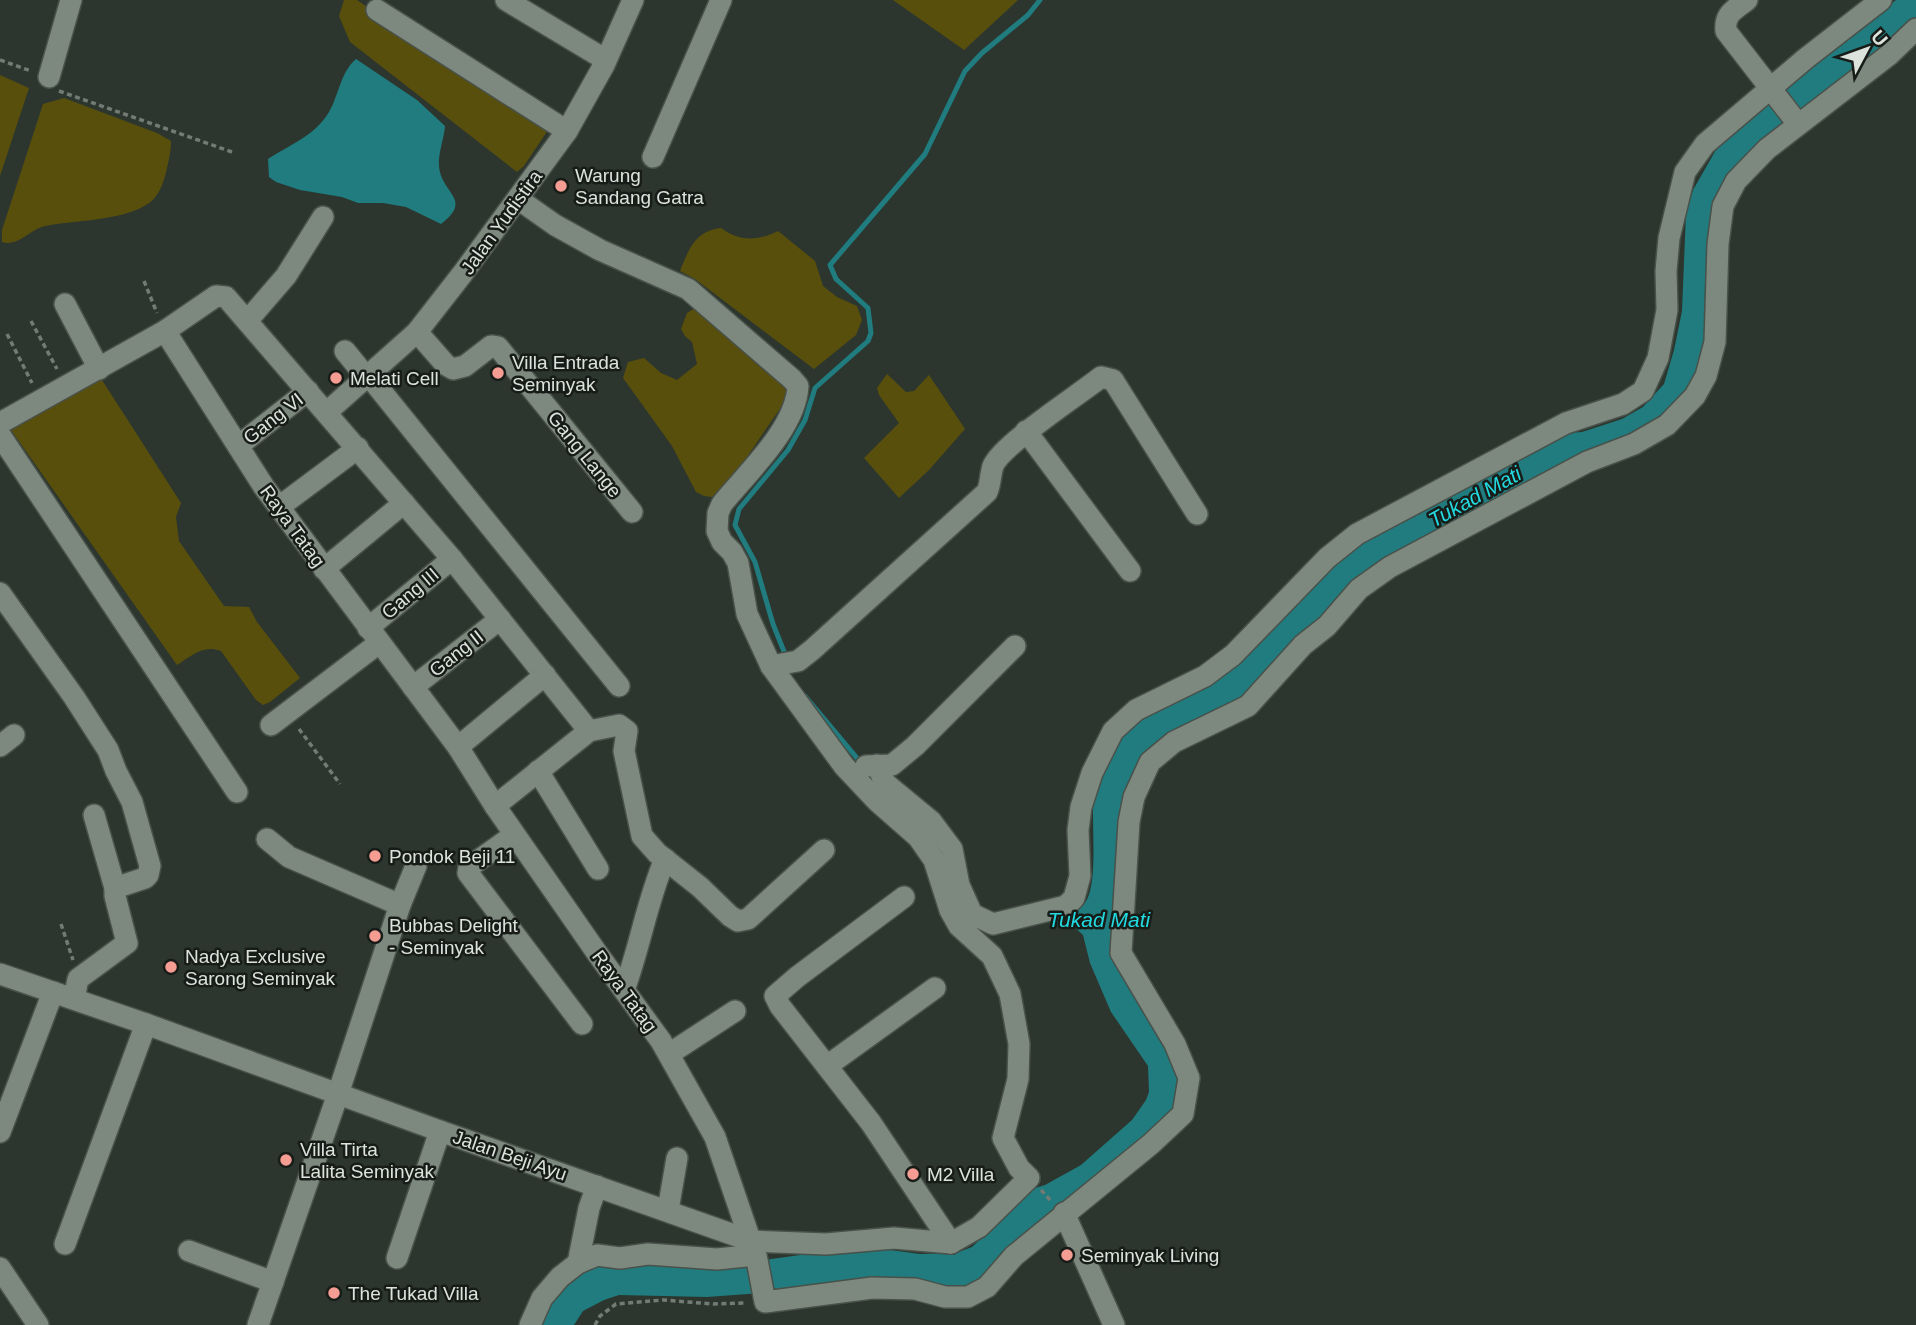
<svg xmlns="http://www.w3.org/2000/svg" width="1916" height="1325" viewBox="0 0 1916 1325" font-family="Arial,sans-serif">
  <style>
    .green { fill: #594f0c }
    .water { fill: #207c7f }
    .lines { fill: none; stroke-linecap: round; stroke-linejoin: round }
    .stream { stroke: #207c7f; stroke-width: 5 }
    .street-casing { stroke: #48514a; stroke-width: 24 }
    .path { stroke: #727b74; stroke-width: 3.5; stroke-dasharray: 5 3.5; stroke-linecap: butt }
    .street { stroke: #7d887e; stroke-width: 21 }
    .poi-dot { fill: #f59c93; stroke: #181c18; stroke-width: 2.5 }
    .labels { text-anchor: middle; stroke-width: 5; stroke-linejoin: round; paint-order: stroke }
    .poi-label { font-size: 19px; fill: #dce3dd; stroke: #181c18; text-anchor: start }
    .street-label { font-size: 19px; fill: #dce3dd; stroke: #181c18 }
    .water-label { font-size: 21px; font-style: italic; fill: #22d9e0; stroke: #181c18 }
  </style>
  <rect width="100%" height="100%" fill="#2c362e"/>
  <g class="green">
    <polygon points="344,0 357,0 548,130 524,166 517,172 350,42 339,16"/>
    <polygon points="893,0 1018,0 964,50"/>
    <polygon points="0,75 29,88 0,176"/>
    <path d="M64,98L157,133L171,141C171,151 169,159 167,168C164,182 159,198 146,205C121,221 74,220 45,226C29,230 18,247 2,242V230L43,104Z"/>
    <path d="M721,228C740,242 758,241 778,231L815,261L823,286L837,297L857,306L862,320L856,335L814,369L695,279L680,271C689,249 695,231 721,228Z"/>
    <polygon points="698,306 777,373 790,394 736,473 712,497 704,496 696,492 672,446 623,378 628,362 644,358 661,373 677,380 697,364 692,342 685,336 681,329 687,313"/>
    <polygon points="887,374 906,392 914,391 929,375 965,429 929,470 899,498 864,458 899,423 879,395 877,388"/>
    <path d="M100,377L181,503L176,517L179,541L224,606L249,607L257,622L300,678L270,702L263,705L256,700L221,651C203,644 191,656 177,665L11,430Z"/>
  </g>
  <g class="water">
    <path d="M1896,0H1916V25L1740,171L1707,369L1677,413L1423,544L1251,692L1143,765L1119,943L1187,1080L1184,1105L1001,1266L966,1288L761,1293L707,1297L619,1295L604,1300L583,1311L574,1325H540L557,1292L585,1267L628,1263L764,1260L844,1249L890,1250L920,1254L956,1253L972,1247L1032,1189L1045,1185L1081,1165L1132,1120L1146,1100L1149,1092L1148,1066L1111,1012L1090,963L1083,935L1071,924L1058,927L1054,913C1064,912 1077,912 1084,904C1100,886 1090,817 1094,791C1097,768 1116,747 1129,729L1349,548L1565,433L1582,432L1622,419L1643,407L1664,384L1674,350L1682,311L1686,213L1693,190L1717,148L1823,57Z"/>
    <path d="M356,59L417,100L445,126C444,139 438,153 439,166C441,194 474,199 441,224L406,207L383,203H358L342,197L300,190L276,182L269,177L268,159C289,145 315,136 329,112C339,95 340,73 356,59Z"/>
  </g>
  <g class="lines">
    <g class="stream">
      <polyline points="787,659 773,624 755,562 735,525 739,509 788,450 805,420 815,388 868,341 871,333 868,308 836,279 830,265 925,154 965,71 982,53 1028,15 1040,0"/>
      <polyline points="805,696 862,764"/>
    </g>
    <defs>
      <g id="street">
        <polyline points="506,0 606,60"/>
        <path d="M1747,0C1734,10 1724,14 1726,31L1798,124"/>
        <polyline points="377,10 567,131"/>
        <polyline points="49,77 71,0"/>
        <polyline points="653,157 721,0"/>
        <path d="M518,199L555,225L600,250L688,289L792,379L798,386C796,428 748,472 722,504L718,513L717,531L722,542L732,552L738,563L747,614L771,666L844,766L877,801L918,837L934,860L950,910L959,926L992,956L1010,994L1019,1044L1018,1079L1003,1138L1019,1168L1029,1178L979,1227L951,1243"/>
        <polyline points="65,304 99,369"/>
        <polyline points="248,320 286,276 323,217"/>
        <polyline points="165,331 264,487 458,747 495,806 597,953 661,1041 715,1137 757,1260 765,1302 872,1288 915,1289 945,1297 968,1297 987,1287 1014,1256 1151,1144 1183,1114 1189,1078 1175,1044 1121,953 1129,822 1134,797 1150,762 1174,742 1248,706 1303,645 1327,626 1359,589 1390,567 1587,462 1634,444 1667,425 1695,396 1706,376 1715,342 1718,244 1723,206 1736,181 1767,149 1889,55 1916,29"/>
        <polyline points="417,332 446,365 453,369 465,366 491,346 498,347 632,512"/>
        <polyline points="345,351 367,378"/>
        <polyline points="369,376 619,686"/>
        <polyline points="327,412 417,332 463,273 567,131 604,65 633,0"/>
        <polyline points="0,423 165,331 216,296 226,297 452,559 589,731"/>
        <polyline points="1026,431 1130,571"/>
        <polyline points="0,435 237,792"/>
        <polyline points="238,446 308,391"/>
        <polyline points="279,507 358,448"/>
        <polyline points="324,569 404,503"/>
        <polyline points="0,593 74,697 108,750 116,771 132,802 150,866 148,875 145,878 115,888 115,896 127,943 78,979 74,999"/>
        <polyline points="368,628 452,559"/>
        <path d="M771,666L798,661L812,650L987,492C991,483 990,475 993,466C1001,445 1080,394 1101,377L1113,380L1197,514"/>
        <polyline points="413,687 500,619"/>
        <polyline points="271,725 379,643"/>
        <polyline points="0,746 14,735"/>
        <polyline points="458,747 545,675"/>
        <polyline points="877,765 885,783 931,821 952,849 959,885 972,914 993,924 1066,906 1074,898 1080,876 1078,830 1081,807 1092,773 1113,731 1136,710 1205,676 1233,655 1327,558 1357,534 1566,423 1623,404 1643,391 1658,358 1667,310 1666,271 1669,238 1685,172 1705,144 1805,59 1881,0"/>
        <polyline points="866,766 892,765 915,746 1015,646"/>
        <polyline points="538,771 598,869"/>
        <polyline points="495,806 589,731 619,725 627,731 624,751 642,836 657,853 700,887 730,916 738,921 748,919 824,850"/>
        <polyline points="94,815 115,888"/>
        <polyline points="514,835 469,867 468,873 582,1024"/>
        <polyline points="267,839 289,857 400,905"/>
        <polyline points="904,897 797,977 775,996 780,1006 871,1123 951,1243"/>
        <polyline points="0,974 146,1024 440,1131 751,1241 826,1244 894,1238 951,1243"/>
        <path d="M624,990C640,947 647,901 665,859"/>
        <polyline points="669,1054 735,1011"/>
        <polyline points="827,1066 935,988"/>
        <polyline points="0,1132 53,992"/>
        <polyline points="668,1210 677,1158"/>
        <polyline points="1064,1213 1114,1325"/>
        <polyline points="65,1244 146,1024"/>
        <polyline points="189,1251 273,1282"/>
        <polyline points="397,1258 440,1131"/>
        <polyline points="578,1263 589,1208 597,1186"/>
        <polyline points="0,1268 38,1325"/>
        <polyline points="258,1325 338,1094 400,905 416,866"/>
        <polyline points="530,1325 542,1298 560,1277 578,1263 597,1255 620,1258 648,1254 717,1259 756,1255"/>
      </g>
    </defs>
    <use href="#street" class="street-casing"/>
    <g class="path">
      <polyline points="0,60 31,71"/>
      <polyline points="59,91 232,152"/>
      <polyline points="144,281 157,313"/>
      <polyline points="31,321 57,369"/>
      <polyline points="7,334 32,383"/>
      <polyline points="299,729 340,784"/>
      <polyline points="61,924 73,960"/>
      <polyline points="1041,1190 1052,1202"/>
      <polyline points="595,1325 600,1316 616,1304 663,1300 713,1304 745,1303"/>
    </g>
    <use href="#street" class="street"/>
  </g>
  <g class="poi-dot">
    <circle cx="561" cy="186" r="7"/>
    <circle cx="498" cy="373" r="7"/>
    <circle cx="336" cy="378" r="7"/>
    <circle cx="375" cy="856" r="7"/>
    <circle cx="375" cy="936" r="7"/>
    <circle cx="171" cy="967" r="7"/>
    <circle cx="286" cy="1160" r="7"/>
    <circle cx="913" cy="1174" r="7"/>
    <circle cx="1067" cy="1255" r="7"/>
    <circle cx="334" cy="1293" r="7"/>
  </g>
  <g class="labels">
    <g class="poi-label">
      <text x="575" y="182">Warung<tspan x="575" dy="22">Sandang Gatra</tspan></text>
      <text x="512" y="369">Villa Entrada<tspan x="512" dy="22">Seminyak</tspan></text>
      <text x="350" y="385">Melati Cell</text>
      <text x="389" y="863">Pondok Beji 11</text>
      <text x="389" y="932">Bubbas Delight<tspan x="389" dy="22">- Seminyak</tspan></text>
      <text x="185" y="963">Nadya Exclusive<tspan x="185" dy="22">Sarong Seminyak</tspan></text>
      <text x="300" y="1156">Villa Tirta<tspan x="300" dy="22">Lalita Seminyak</tspan></text>
      <text x="927" y="1181">M2 Villa</text>
      <text x="1081" y="1262">Seminyak Living</text>
      <text x="348" y="1300">The Tukad Villa</text>
    </g>
    <g class="street-label">
      <text transform="translate(501 222) rotate(-54)" y="7">Jalan Yudistira</text>
      <text transform="translate(273 418) rotate(-38)" y="7">Gang VI</text>
      <text transform="translate(585 454) rotate(51)" y="7">Gang Lange</text>
      <text transform="translate(293 526) rotate(54)" y="7">Raya Tatag</text>
      <text transform="translate(410 593) rotate(-40)" y="7">Gang III</text>
      <text transform="translate(456 653) rotate(-38)" y="7">Gang II</text>
      <text transform="translate(625 991) rotate(54)" y="7">Raya Tatag</text>
      <text transform="translate(510 1155) rotate(19)" y="7">Jalan Beji Ayu</text>
    </g>
    <g class="water-label">
      <text transform="translate(1475 497) rotate(-29)" y="7">Tukad Mati</text>
      <text x="1099" y="927">Tukad Mati</text>
    </g>
  </g>
  <g transform="translate(1867 49) rotate(49)" stroke="#181c18" stroke-width="5" paint-order="stroke">
  <path d="M0-5L12 26L0 18L-12 26Z" fill="#dce3dd"/>
  <text y="-10" font-size="19" font-weight="bold" text-anchor="middle" fill="#dce3dd">U</text>
  </g>
</svg>
